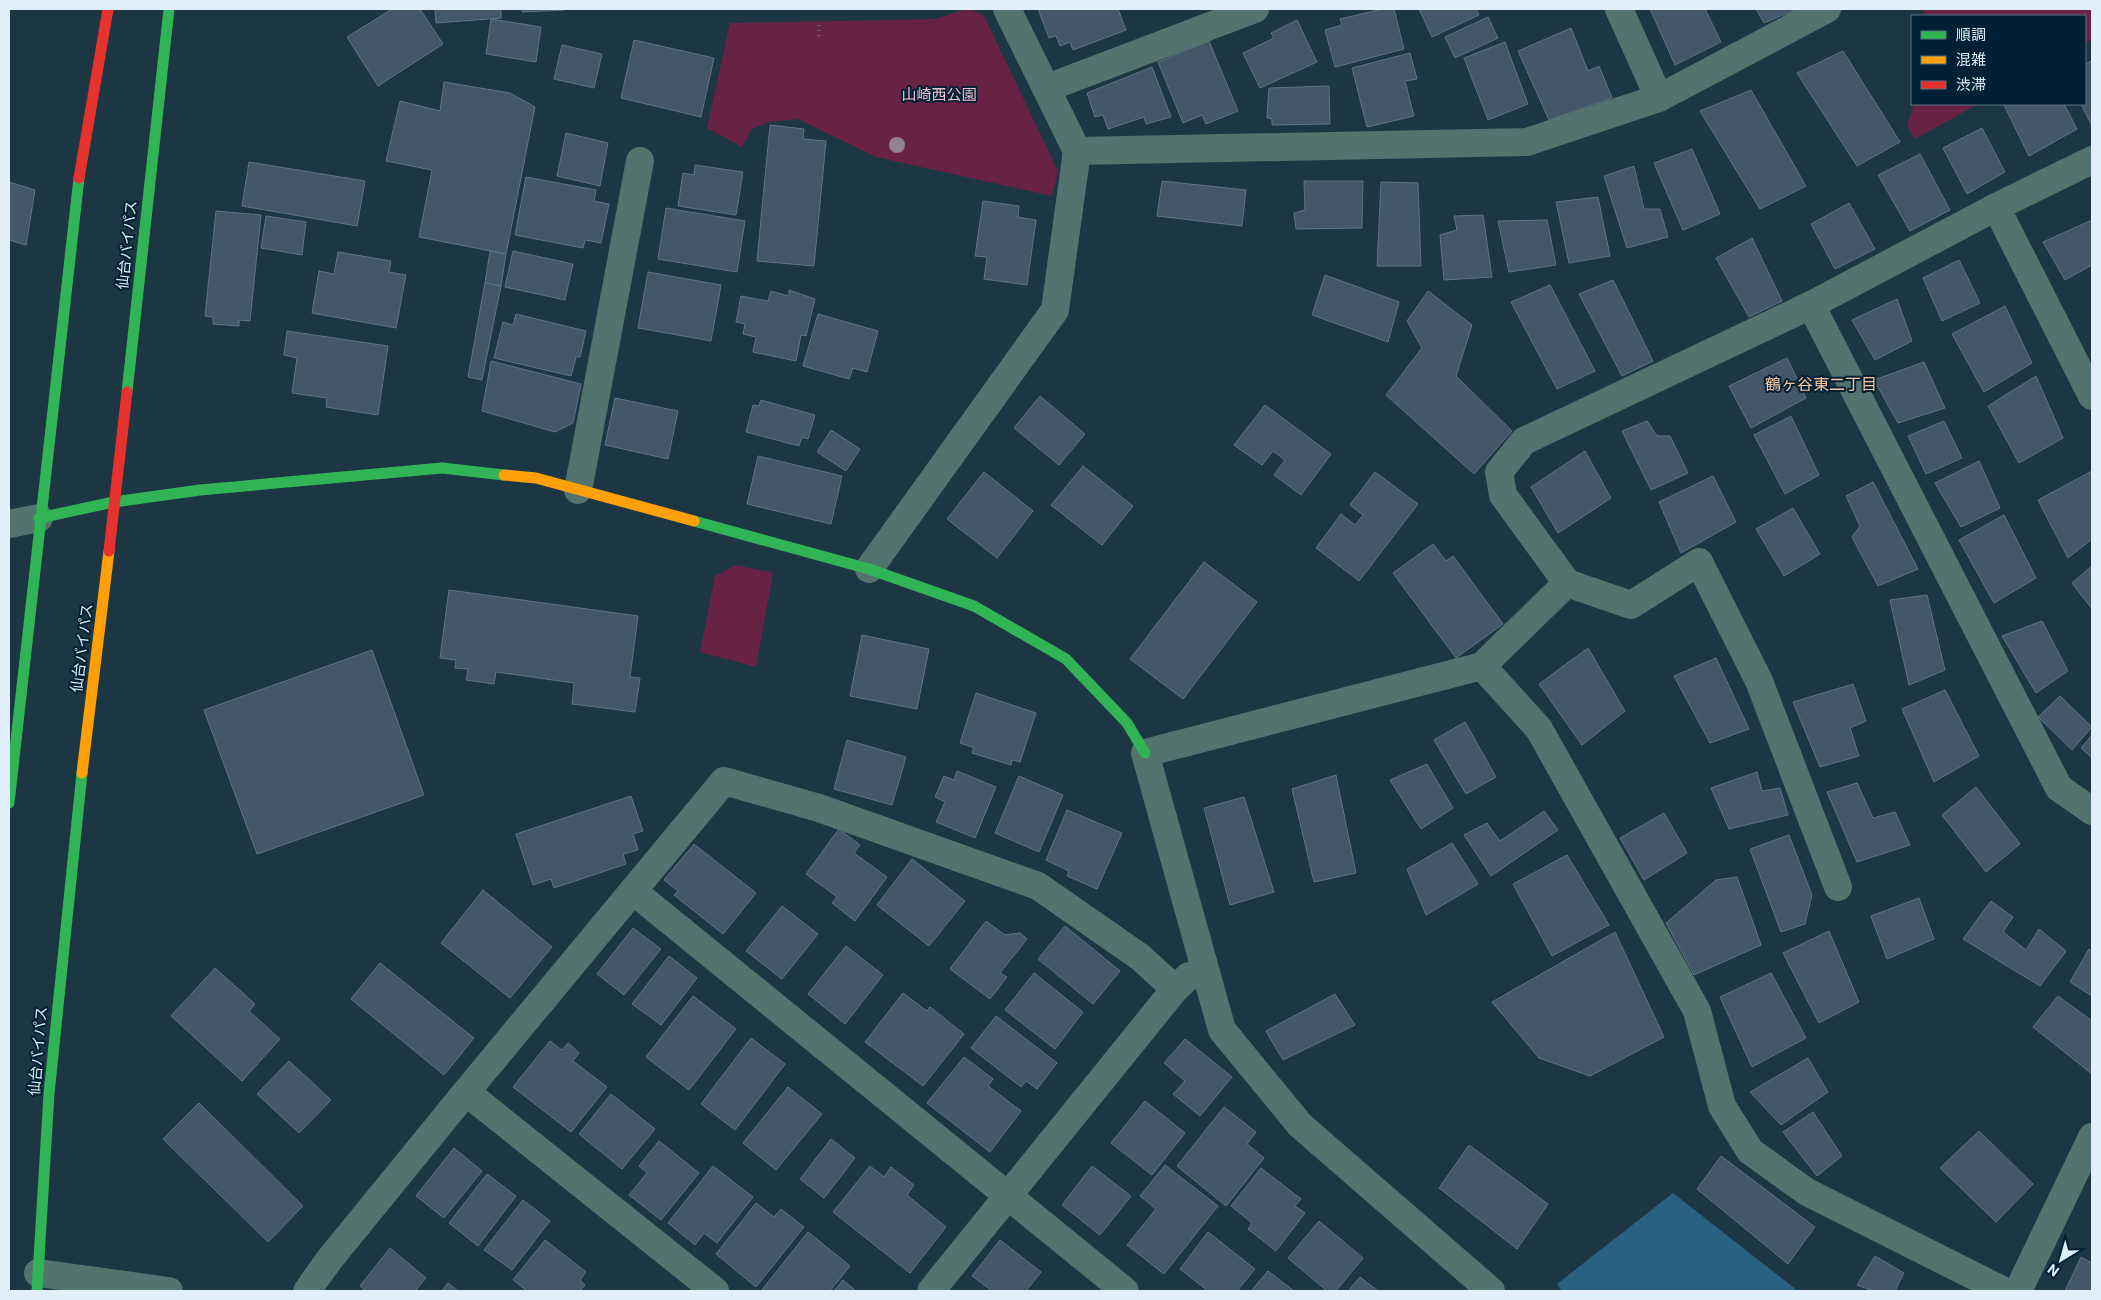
<svg xmlns="http://www.w3.org/2000/svg" width="2101" height="1300" viewBox="0 0 2101 1300" font-family="Roboto,'Noto Sans JP',sans-serif">
  <style>
    .green { fill: #682246 }
    .water { fill: #296181 }
    .building { fill: #445769; stroke: #607487 }
    .lines { fill: none; stroke-linecap: round; stroke-linejoin: round }
    .path { stroke: #586e71; stroke-width: 3; stroke-dasharray: 1 4; stroke-linecap: butt }
    .street { stroke: #54726e; stroke-width: 28 }
    .fast { stroke: #30b455; stroke-width: 11 }
    .slow { stroke: #ff9f0a; stroke-width: 11 }
    .jam { stroke: #e5322d; stroke-width: 11 }
    .tree { fill: #948192 }
    .labels { text-anchor: middle; stroke-width: 4; stroke-linejoin: round; paint-order: stroke }
    .park-label { font-size: 15px; fill: #f5bfd1; stroke: #002134 }
    .street-label { font-size: 15px; fill: #e0eff9; stroke: #002134 }
    .neighbourhood-label { font-size: 16px; fill: #fbc59f; stroke: #002134 }
  </style>
  <rect width="100%" height="100%" fill="#1d3644"/>
  <g class="green">
    <polygon points="967,9 983,14 1058,171 1052,196 876,157 798,119 770,122 752,129 742,147 707,128 730,23 936,19"/>
    <polygon points="1921,9 2092,9 2092,39 2085,44 2085,16 1926,16"/>
    <polygon points="1914,104 1978,104 1915,139 1907,126"/>
    <polygon points="736,565 773,573 756,667 700,652 715,576"/>
  </g>
  <polygon class="water" points="1673,1193 1798,1291 1562,1291 1557,1284"/>
  <g class="building">
    <polygon points="392,9 420,9 443,44 378,86 347,37"/>
    <polygon points="435,9 501,9 501,18 436,23"/>
    <polygon points="522,9 564,9 564,10 522,12"/>
    <polygon points="1038,9 1118,9 1126,30 1073,50 1070,42 1060,46 1056,36 1049,38"/>
    <polygon points="1383,9 1394,9 1404,49 1335,67 1325,30 1342,25 1340,19"/>
    <polygon points="1419,9 1476,9 1479,15 1432,37"/>
    <polygon points="1650,9 1705,9 1721,42 1675,65"/>
    <polygon points="1756,9 1797,9 1764,23"/>
    <polygon points="1488,17 1498,38 1455,58 1445,37"/>
    <polygon points="491,19 541,27 536,62 486,54"/>
    <polygon points="1297,20 1317,62 1260,88 1243,53 1274,38 1271,33"/>
    <polygon points="1571,28 1588,71 1599,66 1612,98 1549,120 1518,51"/>
    <polygon points="634,40 714,58 701,117 621,98"/>
    <polygon points="1209,41 1238,111 1206,124 1202,115 1183,123 1158,62"/>
    <polygon points="1505,42 1528,104 1488,120 1464,58"/>
    <polygon points="562,45 602,54 594,88 554,79"/>
    <polygon points="1843,51 1900,142 1857,166 1797,73"/>
    <polygon points="1410,53 1417,79 1405,81 1414,116 1367,127 1352,68"/>
    <polygon points="2092,60 2092,126 2081,104 2085,104 2085,65"/>
    <polygon points="1152,67 1171,117 1146,124 1144,117 1108,129 1103,115 1095,117 1087,93"/>
    <polygon points="444,82 510,93 535,107 506,254 419,237 432,170 386,161 400,101 440,111"/>
    <polygon points="1329,86 1330,124 1272,125 1272,119 1267,118 1269,88"/>
    <polygon points="1751,90 1806,186 1760,209 1700,111"/>
    <polygon points="2006,104 2064,104 2077,129 2029,156 2004,105"/>
    <polygon points="770,125 804,129 803,139 826,141 814,266 757,261"/>
    <polygon points="1982,128 2005,172 1967,194 1943,148"/>
    <polygon points="566,133 608,143 600,186 557,176"/>
    <polygon points="1692,149 1720,214 1683,230 1654,163"/>
    <polygon points="1920,154 1950,210 1910,231 1878,175"/>
    <polygon points="249,162 365,181 357,226 242,206"/>
    <polygon points="695,165 743,172 736,215 678,206 683,173 694,175"/>
    <polygon points="1634,166 1644,209 1660,209 1668,237 1627,248 1604,176"/>
    <polygon points="526,177 596,190 594,201 609,204 601,243 585,240 583,248 515,235"/>
    <polygon points="1162,181 1246,190 1242,226 1157,216"/>
    <polygon points="1304,181 1363,181 1362,228 1296,229 1294,213 1305,210"/>
    <polygon points="9,182 35,190 26,245 9,240"/>
    <polygon points="1381,182 1418,183 1421,266 1377,266"/>
    <polygon points="1598,197 1610,256 1569,263 1556,202"/>
    <polygon points="983,201 1019,206 1018,217 1036,220 1027,285 984,279 987,257 975,256"/>
    <polygon points="1849,203 1875,249 1835,269 1811,224"/>
    <polygon points="666,208 745,221 737,272 658,259"/>
    <polygon points="216,211 261,215 250,321 239,320 239,326 213,324 213,317 205,316"/>
    <polygon points="1483,215 1492,277 1444,280 1440,235 1457,230 1454,216"/>
    <polygon points="266,216 306,222 302,255 261,248"/>
    <polygon points="1547,220 1556,265 1509,272 1498,221"/>
    <polygon points="2092,220 2092,265 2065,280 2043,242"/>
    <polygon points="1752,238 1782,301 1749,317 1716,258"/>
    <polygon points="490,251 506,254 501,286 485,283"/>
    <polygon points="513,251 573,264 565,300 505,287"/>
    <polygon points="338,252 391,261 389,272 406,275 396,328 312,313 319,271 334,274"/>
    <polygon points="1959,260 1980,303 1942,321 1923,278"/>
    <polygon points="648,272 721,285 711,341 638,328"/>
    <polygon points="1325,275 1399,302 1388,342 1312,315"/>
    <polygon points="1613,280 1653,361 1622,376 1579,294"/>
    <polygon points="485,283 501,286 482,380 468,377"/>
    <polygon points="1550,285 1595,371 1557,389 1511,302"/>
    <polygon points="789,290 815,299 806,336 801,335 796,361 753,352 756,337 743,334 745,324 736,322 741,296 768,301 771,291 789,296"/>
    <polygon points="1428,291 1472,325 1456,376 1512,431 1474,474 1386,395 1422,348 1407,321"/>
    <polygon points="1897,299 1912,341 1875,360 1852,320"/>
    <polygon points="2005,306 2032,363 1984,392 1952,334"/>
    <polygon points="516,314 586,331 580,357 576,357 571,376 494,358 503,322 513,325"/>
    <polygon points="818,314 878,331 867,372 853,368 849,379 803,366"/>
    <polygon points="287,331 388,346 378,415 326,407 327,398 292,393 297,358 284,355"/>
    <polygon points="1787,358 1806,398 1751,428 1729,386"/>
    <polygon points="491,361 581,384 573,423 555,432 482,411"/>
    <polygon points="1924,362 1945,408 1898,423 1874,380"/>
    <polygon points="2036,376 2063,438 2019,463 1988,406"/>
    <polygon points="1040,396 1085,434 1059,465 1014,428"/>
    <polygon points="615,398 678,411 668,459 605,445"/>
    <polygon points="761,400 815,415 808,439 802,437 799,446 746,432 753,405 759,406"/>
    <polygon points="1265,405 1331,454 1301,495 1274,475 1285,460 1273,451 1262,465 1234,445"/>
    <polygon points="1791,416 1819,475 1785,494 1754,435"/>
    <polygon points="1647,421 1657,436 1670,436 1688,473 1651,490 1622,431"/>
    <polygon points="1944,421 1962,458 1926,474 1908,436"/>
    <polygon points="831,430 860,449 846,471 817,452"/>
    <polygon points="1585,451 1611,498 1558,533 1531,487"/>
    <polygon points="758,456 842,476 831,524 747,504"/>
    <polygon points="1979,461 2000,508 1961,527 1935,483"/>
    <polygon points="1083,466 1133,506 1102,545 1051,505"/>
    <polygon points="2092,471 2092,539 2068,558 2038,500"/>
    <polygon points="984,472 1033,511 997,558 947,519"/>
    <polygon points="1375,472 1418,504 1359,581 1316,548 1341,514 1355,525 1363,515 1350,505"/>
    <polygon points="1713,476 1736,522 1681,553 1659,502"/>
    <polygon points="1873,482 1918,569 1878,586 1852,537 1860,526 1846,496"/>
    <polygon points="1793,508 1820,554 1784,576 1756,529"/>
    <polygon points="2004,515 2036,578 1994,603 1959,540"/>
    <polygon points="1433,544 1446,561 1453,556 1503,624 1456,658 1393,573"/>
    <polygon points="1204,562 1257,602 1183,699 1130,659"/>
    <polygon points="2092,566 2092,609 2072,583"/>
    <polygon points="449,590 638,616 630,677 640,678 635,712 572,704 574,683 496,672 494,684 466,680 468,669 455,668 456,660 440,658"/>
    <polygon points="1927,595 1945,670 1909,685 1890,600"/>
    <polygon points="2042,621 2068,671 2036,693 2002,636"/>
    <polygon points="862,635 929,649 917,709 850,696"/>
    <polygon points="1588,648 1625,711 1582,745 1539,684"/>
    <polygon points="372,650 424,795 257,854 204,710"/>
    <polygon points="1716,658 1749,729 1710,743 1674,676"/>
    <polygon points="1853,684 1866,721 1850,728 1859,756 1820,767 1793,702"/>
    <polygon points="1945,690 1979,756 1934,782 1902,709"/>
    <polygon points="976,693 1036,713 1020,762 1012,760 1011,765 972,753 974,748 960,743"/>
    <polygon points="2060,696 2092,727 2072,750 2038,717"/>
    <polygon points="1465,722 1496,777 1466,794 1434,740"/>
    <polygon points="2092,735 2092,758 2081,748"/>
    <polygon points="847,740 906,757 892,805 834,789"/>
    <polygon points="1427,764 1453,808 1421,829 1390,780"/>
    <polygon points="957,771 996,787 975,838 936,822 945,802 935,797 944,776 954,780"/>
    <polygon points="1757,772 1762,791 1780,788 1788,815 1729,829 1711,788"/>
    <polygon points="1336,775 1356,873 1314,882 1292,789"/>
    <polygon points="1019,776 1063,795 1039,852 995,833"/>
    <polygon points="1857,783 1873,818 1895,812 1910,845 1857,862 1827,792"/>
    <polygon points="1976,787 2020,844 1986,872 1942,815"/>
    <polygon points="631,796 643,831 633,834 638,850 623,854 626,864 554,888 551,879 533,885 516,834"/>
    <polygon points="1244,797 1274,892 1230,905 1204,808"/>
    <polygon points="1067,810 1122,833 1097,889 1067,876 1069,871 1046,860"/>
    <polygon points="1544,811 1558,830 1491,876 1464,835 1487,823 1500,841"/>
    <polygon points="1664,813 1687,853 1644,880 1620,838"/>
    <polygon points="839,829 860,845 854,853 887,877 855,921 832,903 837,897 806,874"/>
    <polygon points="1789,835 1812,895 1805,924 1781,932 1750,849"/>
    <polygon points="1452,843 1478,884 1426,915 1407,869"/>
    <polygon points="694,844 756,893 723,934 674,895 678,891 664,880"/>
    <polygon points="1567,855 1609,925 1552,956 1513,884"/>
    <polygon points="912,859 965,901 929,946 877,905"/>
    <polygon points="1737,877 1761,945 1694,975 1666,923 1716,880"/>
    <polygon points="483,890 552,947 510,998 441,943"/>
    <polygon points="1919,898 1934,939 1887,959 1871,916"/>
    <polygon points="1991,901 2013,917 2003,932 2026,950 2039,929 2066,951 2040,986 1963,939"/>
    <polygon points="782,906 818,934 782,979 746,951"/>
    <polygon points="986,921 1005,935 1020,933 1027,939 1000,973 1007,977 990,999 950,969"/>
    <polygon points="1065,926 1120,971 1093,1004 1038,959"/>
    <polygon points="633,928 661,949 624,995 597,974"/>
    <polygon points="1829,931 1859,1002 1819,1023 1783,953"/>
    <polygon points="1615,932 1664,1037 1590,1076 1539,1058 1492,1002"/>
    <polygon points="846,946 883,975 845,1024 808,994"/>
    <polygon points="2089,949 2092,952 2092,996 2070,982"/>
    <polygon points="669,956 697,978 661,1025 632,1004"/>
    <polygon points="380,963 474,1038 444,1075 351,999"/>
    <polygon points="215,968 255,1004 249,1011 280,1039 242,1081 171,1016"/>
    <polygon points="1034,973 1083,1012 1055,1049 1005,1010"/>
    <polygon points="1771,973 1806,1038 1752,1067 1720,997"/>
    <polygon points="903,993 927,1011 930,1007 964,1034 923,1086 865,1042"/>
    <polygon points="1335,994 1355,1025 1283,1060 1266,1031"/>
    <polygon points="693,996 736,1029 689,1090 646,1057"/>
    <polygon points="2058,996 2092,1021 2092,1074 2033,1027"/>
    <polygon points="996,1016 1057,1063 1037,1089 1026,1081 1021,1087 971,1048"/>
    <polygon points="751,1038 785,1064 735,1130 701,1104"/>
    <polygon points="1185,1039 1232,1077 1200,1116 1173,1094 1185,1081 1164,1063"/>
    <polygon points="550,1041 562,1050 568,1043 579,1053 573,1061 607,1087 571,1132 513,1087"/>
    <polygon points="964,1057 993,1079 988,1086 1021,1111 990,1152 927,1103"/>
    <polygon points="1808,1058 1828,1092 1781,1125 1750,1092"/>
    <polygon points="289,1061 331,1100 299,1133 257,1094"/>
    <polygon points="788,1087 822,1114 776,1170 743,1143"/>
    <polygon points="611,1094 655,1129 622,1169 579,1134"/>
    <polygon points="1145,1101 1185,1133 1152,1175 1111,1143"/>
    <polygon points="199,1103 303,1206 268,1242 163,1139"/>
    <polygon points="1224,1107 1256,1132 1247,1144 1264,1158 1226,1206 1177,1166"/>
    <polygon points="1813,1112 1842,1156 1817,1176 1783,1132"/>
    <polygon points="1979,1131 2033,1184 1996,1222 1940,1168"/>
    <polygon points="831,1139 855,1158 824,1198 800,1179"/>
    <polygon points="659,1141 699,1173 661,1220 629,1195 647,1173 639,1166"/>
    <polygon points="1469,1145 1548,1204 1517,1249 1439,1188"/>
    <polygon points="454,1148 482,1171 444,1218 416,1196"/>
    <polygon points="1721,1156 1815,1227 1788,1264 1697,1189"/>
    <polygon points="1165,1165 1218,1206 1164,1274 1127,1245 1156,1209 1140,1196"/>
    <polygon points="713,1166 753,1197 717,1243 704,1233 695,1245 668,1223"/>
    <polygon points="870,1166 884,1177 891,1167 914,1185 907,1195 946,1227 910,1273 833,1212"/>
    <polygon points="1092,1166 1131,1196 1100,1235 1062,1205"/>
    <polygon points="1261,1168 1301,1199 1295,1206 1305,1213 1276,1251 1248,1229 1252,1223 1231,1206"/>
    <polygon points="487,1174 516,1196 478,1246 449,1223"/>
    <polygon points="523,1200 550,1221 512,1270 484,1250"/>
    <polygon points="756,1203 774,1217 781,1209 804,1227 756,1287 716,1254"/>
    <polygon points="1319,1221 1363,1258 1336,1291 1327,1291 1288,1258"/>
    <polygon points="808,1232 850,1266 830,1291 761,1291"/>
    <polygon points="1208,1232 1255,1269 1237,1291 1208,1291 1180,1269"/>
    <polygon points="545,1240 586,1272 580,1280 585,1285 580,1291 527,1291 513,1280"/>
    <polygon points="1000,1240 1041,1272 1026,1291 992,1291 972,1276"/>
    <polygon points="390,1248 426,1278 415,1291 366,1291 360,1286"/>
    <polygon points="1875,1256 1904,1273 1895,1291 1873,1291 1857,1285"/>
    <polygon points="2081,1257 2092,1263 2092,1291 2065,1291"/>
    <polygon points="1268,1271 1294,1291 1251,1291"/>
    <polygon points="1360,1277 1378,1291 1348,1291"/>
    <polygon points="843,1280 856,1291 834,1291"/>
    <polygon points="448,1283 458,1291 442,1291"/>
  </g>
  <g class="lines">
    <polyline class="path" points="819,36 819,21"/>
    <g class="street">
      <polyline points="1619,9 1659,98"/>
      <polyline points="1047,88 1255,9"/>
      <polyline points="1077,151 1527,142 1659,98 1827,9"/>
      <polyline points="1996,207 2092,396"/>
      <polyline points="1811,305 2059,788 2092,811"/>
      <polyline points="578,490 640,161"/>
      <polyline points="9,524 39,518"/>
      <polyline points="869,569 1055,310 1077,151 1007,9"/>
      <polyline points="1567,583 1631,605 1699,562 1759,681 1838,887"/>
      <polyline points="1482,666 1539,729 1697,1011 1722,1106 1750,1151 1807,1192 2004,1291"/>
      <polyline points="633,891 1125,1291"/>
      <polyline points="466,1092 715,1291"/>
      <polyline points="38,1273 169,1291"/>
      <polyline points="307,1291 329,1260 466,1092 724,781 819,808 1038,886 1140,957 1175,989"/>
      <polyline points="931,1291 1175,989 1189,976"/>
      <polyline points="1491,1291 1300,1125 1222,1030 1145,753 1482,666 1567,583 1503,495 1499,472 1524,441 1811,305 1996,207 2092,160"/>
      <polyline points="2018,1291 2092,1137"/>
    </g>
    <g class="fast">
      <polyline points="127,392 169,9"/>
      <polyline points="39,518 114,502 200,490 442,468 504,475"/>
      <polyline points="694,521 869,569 974,606 1066,659 1127,723 1145,753"/>
      <polyline points="9,803 79,178"/>
      <polyline points="37,1291 49,1094 82,773"/>
    </g>
    <g class="slow">
      <polyline points="504,475 536,478 694,521"/>
      <polyline points="82,773 109,551"/>
    </g>
    <g class="jam">
      <polyline points="79,178 108,9"/>
      <polyline points="109,551 127,392"/>
    </g>
  </g>
  <circle class="tree" cx="897" cy="145" r="8"/>
  <g class="labels">
    <g class="park-label">
      <text x="939" y="100">山崎西公園</text>
    </g>
    <g class="street-label">
      <text transform="translate(127 245) rotate(-84)" y="5">仙台バイパス</text>
      <text transform="translate(82 648) rotate(-83)" y="5">仙台バイパス</text>
      <text transform="translate(38 1051) rotate(-85)" y="5">仙台バイパス</text>
    </g>
    <g class="neighbourhood-label">
      <text x="1821" y="390">鶴ヶ谷東二丁目</text>
    </g>
  </g>
  <rect width="2101" height="1300" fill="none" stroke="#e0eff9" stroke-width="20"/>
  <rect x="1911" y="15" width="175" height="90" fill="#002134" stroke="#5a7383"/>
  <rect x="1921" y="31" width="25" height="8" fill="#30b455" stroke="#5a7383"/>
  <text x="1956" y="40" font-size="15" fill="#e0eff9">順調</text>
  <rect x="1921" y="56" width="25" height="8" fill="#ff9f0a" stroke="#5a7383"/>
  <text x="1956" y="65" font-size="15" fill="#e0eff9">混雑</text>
  <rect x="1921" y="81" width="25" height="8" fill="#e5322d" stroke="#5a7383"/>
  <text x="1956" y="90" font-size="15" fill="#e0eff9">渋滞</text>
  <g transform="translate(2061 1260) rotate(217)" stroke="#002134" stroke-width="4" paint-order="stroke">
  <path d="M0-4L9 19L0 12L-9 19Z" fill="#e0eff9"/>
  <text y="-8" font-size="14" font-weight="bold" text-anchor="middle" fill="#e0eff9">N</text>
  </g>
</svg>
